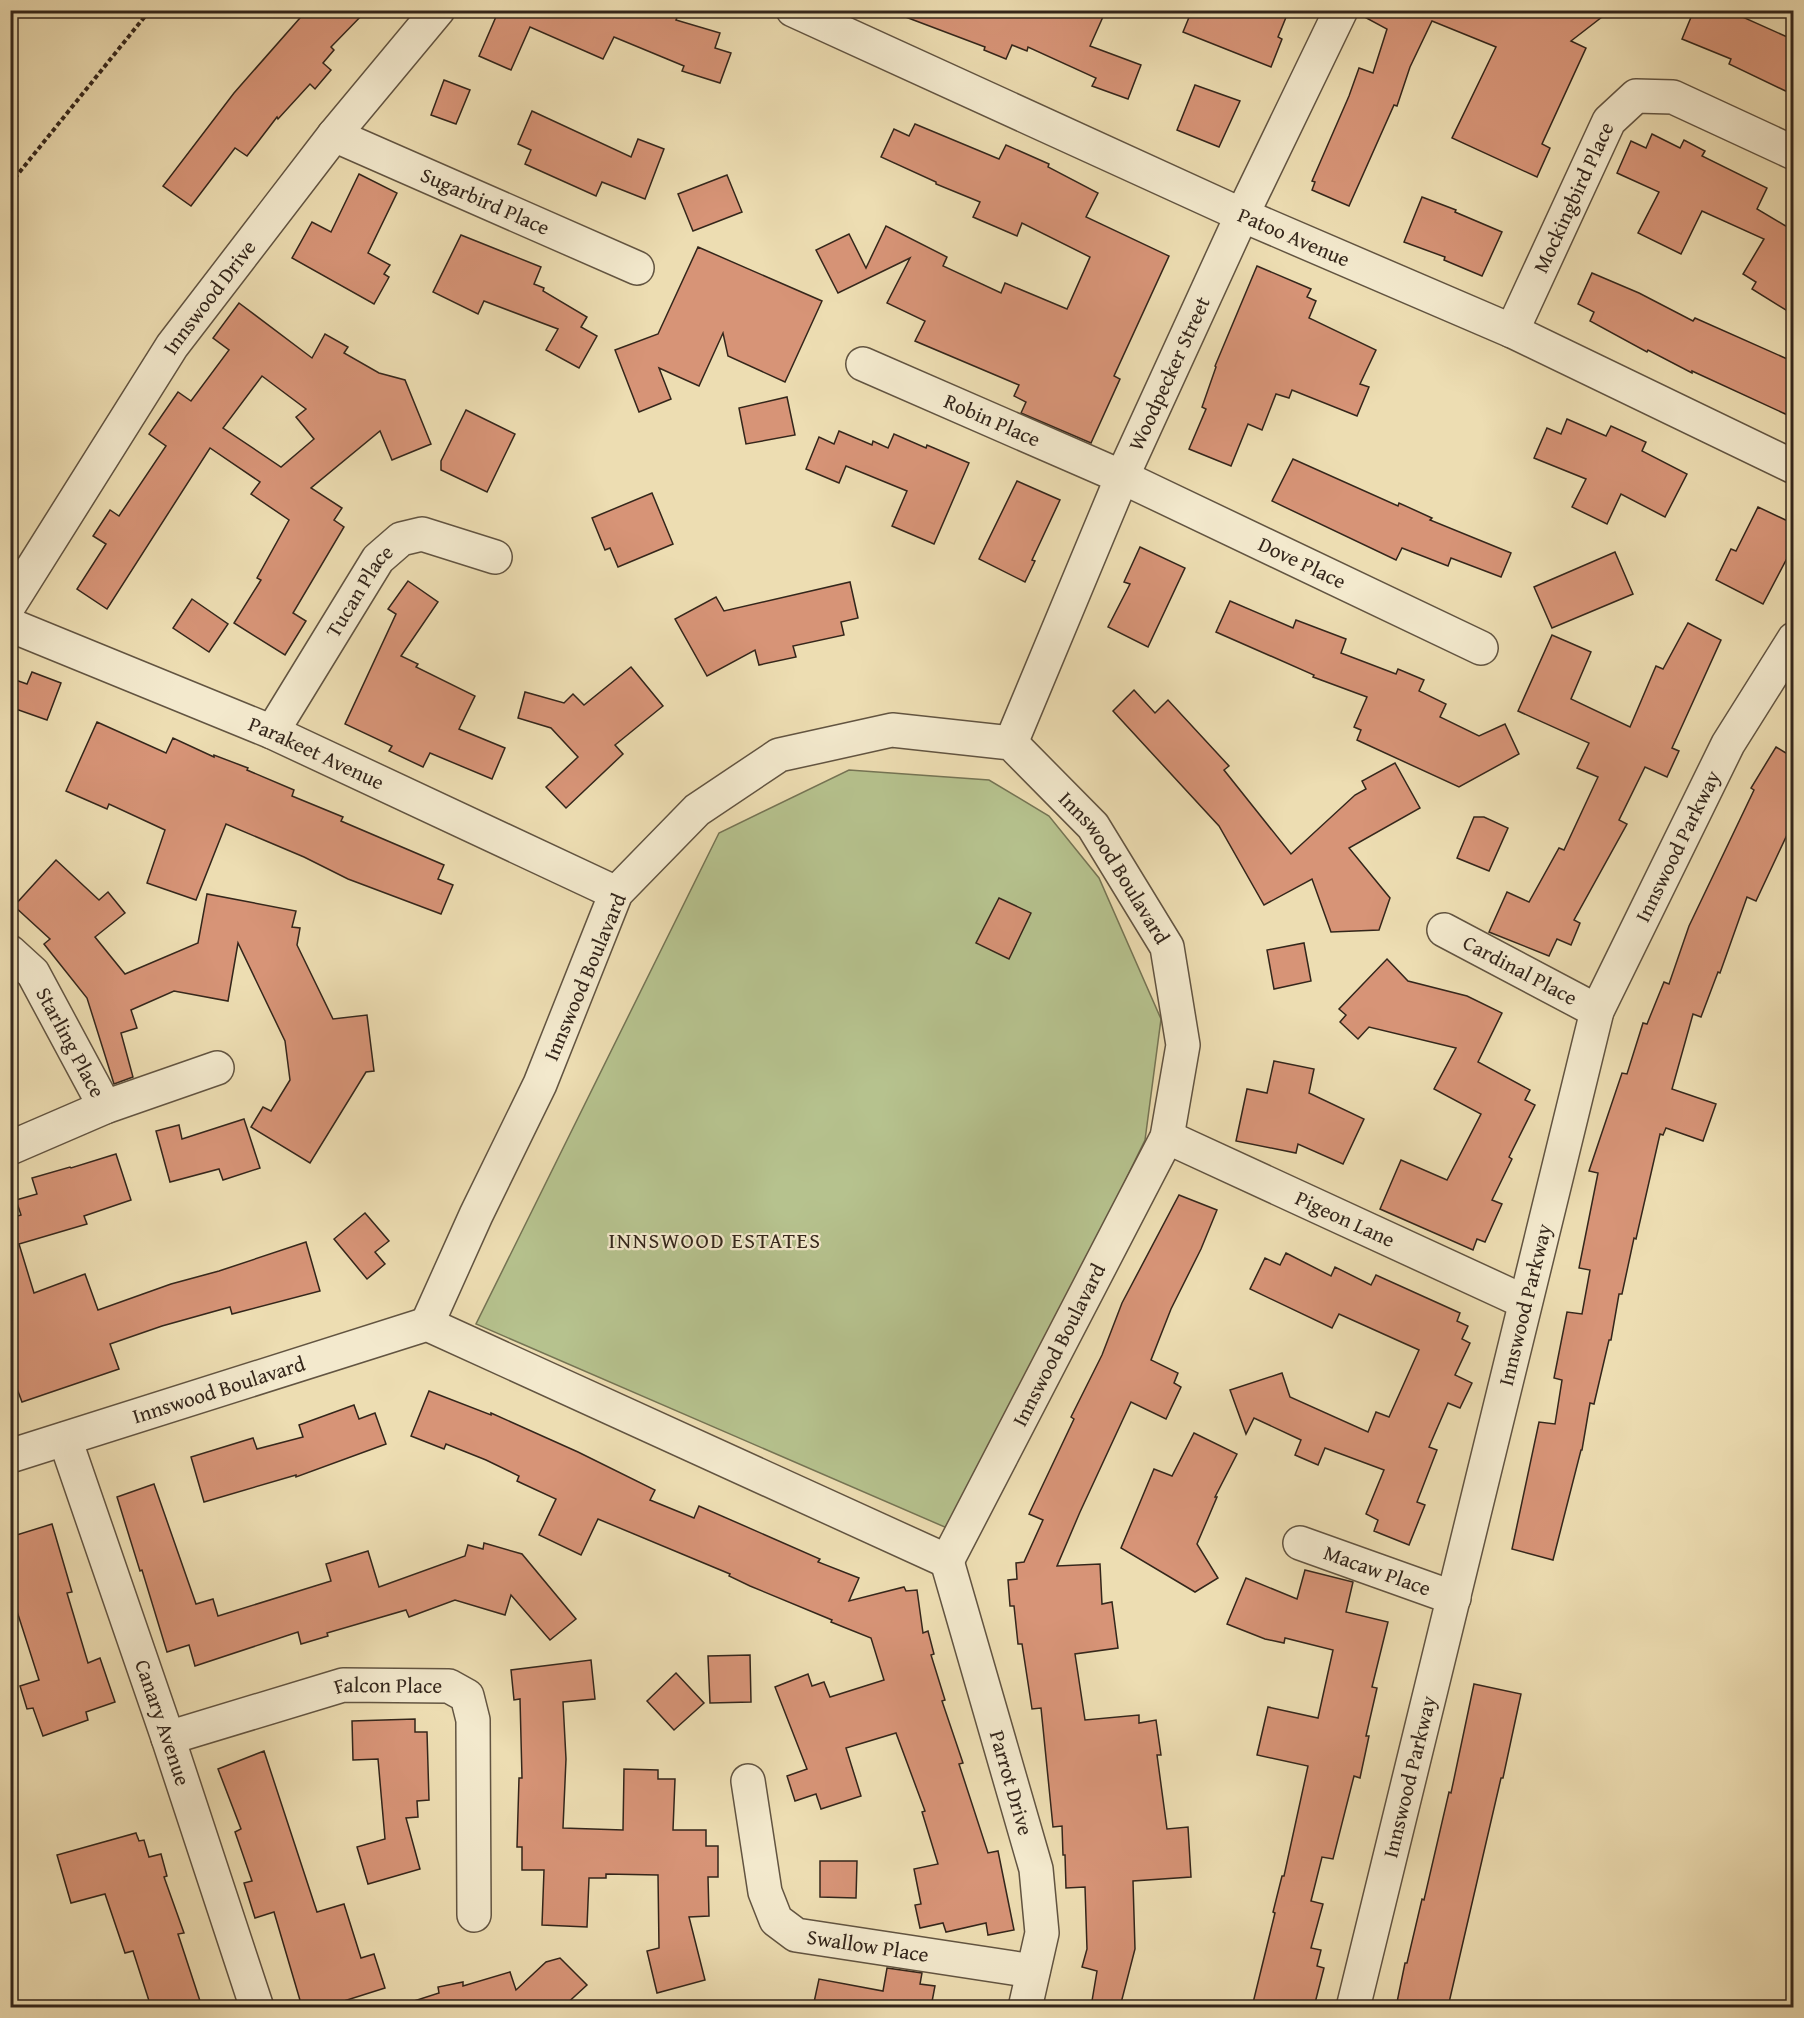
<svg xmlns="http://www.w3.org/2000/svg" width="1804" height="2018" viewBox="0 0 1804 2018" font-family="'Gentium Book Plus',serif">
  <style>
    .green { fill: #b6c28e; stroke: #757454; stroke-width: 1.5 }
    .building { fill: #d79477; stroke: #34261b; stroke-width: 1.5; fill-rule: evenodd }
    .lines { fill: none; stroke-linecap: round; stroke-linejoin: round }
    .street-casing { stroke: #625441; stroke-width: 36 }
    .path { stroke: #34261b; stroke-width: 4; stroke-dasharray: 4.5 3; stroke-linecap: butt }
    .street { stroke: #f3e9cd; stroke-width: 33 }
    .labels { text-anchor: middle; stroke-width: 4.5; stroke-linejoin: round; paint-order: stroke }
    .street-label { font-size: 21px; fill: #34261b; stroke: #f3e9cd }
    .neighbourhood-label { font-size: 22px; letter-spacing: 1.5px; fill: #34261b; stroke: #f3e9cd }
  </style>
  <rect width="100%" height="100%" fill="#edddb2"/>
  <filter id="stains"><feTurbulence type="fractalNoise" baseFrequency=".00333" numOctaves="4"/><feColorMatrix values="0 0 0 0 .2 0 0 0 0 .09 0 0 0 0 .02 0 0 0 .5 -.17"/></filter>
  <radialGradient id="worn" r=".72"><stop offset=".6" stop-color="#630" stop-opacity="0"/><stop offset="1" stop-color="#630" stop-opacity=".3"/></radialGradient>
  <polygon class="green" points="849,770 989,780 1049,816 1099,878 1161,1019 1145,1140 954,1531 476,1324 719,833"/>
  <g class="building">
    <polygon points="307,10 367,10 331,47 334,50 323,63 331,70 315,89 310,84 278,119 277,117 247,156 235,148 191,206 163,186 234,93"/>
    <polygon points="494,10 680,10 676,20 720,33 715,48 731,53 720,83 682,71 684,66 614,37 603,59 530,27 511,70 479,56 498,12"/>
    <polygon points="896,10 1106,10 1090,46 1141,65 1128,99 1092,86 1096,78 1028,47 1027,51 1012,45 1006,59 984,50 985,47 895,13"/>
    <polygon points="1192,10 1289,10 1278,37 1282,39 1271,67 1183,32"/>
    <polygon points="1359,10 1611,10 1571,41 1586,48 1542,144 1550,148 1537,177 1452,138 1496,47 1432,21 1410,67 1397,106 1394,105 1349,206 1312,190 1315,182 1312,181 1349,96 1359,68 1373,73 1387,29 1359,14"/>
    <polygon points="1694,10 1727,10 1794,40 1794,95 1729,64 1731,59 1682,39"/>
    <polygon points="444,80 470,90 456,124 431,115"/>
    <polygon points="1195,85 1240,101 1219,147 1177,130"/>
    <polygon points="532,111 631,157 638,139 664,149 645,199 602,182 596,196 525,164 531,150 518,144"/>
    <polygon points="915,124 999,159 1006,145 1049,164 1048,167 1098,193 1086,217 1169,256 1114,376 1120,379 1091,443 1021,413 1026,402 1014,396 1019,385 915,341 925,321 887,303 910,258 838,293 816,250 849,234 866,268 886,226 947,257 943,266 1001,293 1005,283 1067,309 1090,257 1022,223 1017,236 973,217 980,202 936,184 936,182 881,157 894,129 909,136"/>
    <polygon points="1652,134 1680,148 1684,140 1705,151 1702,156 1767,188 1757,209 1794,231 1794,315 1752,289 1756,282 1743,274 1764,239 1702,211 1681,254 1638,233 1659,192 1617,173 1631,141 1646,148"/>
    <polygon points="359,174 397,193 368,253 390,265 384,274 389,277 374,304 292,258 312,222 331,232"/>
    <polygon points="727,175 742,212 693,231 678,194"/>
    <polygon points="1422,197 1456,210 1455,212 1502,232 1482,276 1444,260 1445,257 1404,242"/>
    <polygon points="461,235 541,267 534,284 544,288 543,291 587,317 581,327 597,336 579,368 546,350 558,329 484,301 478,314 433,292"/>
    <polygon points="698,247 822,301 785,382 728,356 723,333 699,386 659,368 671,399 639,412 615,350 658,334"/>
    <polygon points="1257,266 1311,289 1307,297 1316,301 1309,318 1376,350 1360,384 1369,387 1357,416 1292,390 1289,398 1276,394 1262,430 1248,424 1231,466 1189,449 1206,409 1202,407 1216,367 1215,366"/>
    <polygon points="1592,273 1639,293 1693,321 1695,318 1794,362 1794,418 1692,371 1692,373 1648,350 1647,352 1590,321 1594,312 1578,304"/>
    <path d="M239,303L312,358L325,334L348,347L344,353L379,373L405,380L431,444L392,460L380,431L311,488L342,508L334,520L344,527L293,613L306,621L285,655L234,623L261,580L257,578L289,520L251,494L260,482L210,448L107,609L77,589L106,544L93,536L110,510L119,516L166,446L149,434L178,392L191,401L229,350L213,338ZM262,376L306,409L296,417L314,439L281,467L223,428Z"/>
    <polygon points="787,397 795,435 746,444 739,408"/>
    <polygon points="466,410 515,434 487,492 441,470 441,461"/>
    <polygon points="1567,419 1606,436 1611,426 1646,442 1642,451 1687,474 1665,517 1621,494 1607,524 1572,507 1586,479 1534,458 1547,428 1561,434"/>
    <polygon points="839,431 872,445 873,441 888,448 894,434 926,448 927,445 969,463 934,544 892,526 907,491 846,466 839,483 806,469 819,437 834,444"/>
    <polygon points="1293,459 1398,506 1399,503 1432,518 1430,520 1511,553 1501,577 1451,558 1448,566 1402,548 1396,560 1272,501"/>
    <polygon points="1017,481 1060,500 1032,560 1035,561 1025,582 979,559"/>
    <polygon points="652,493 673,544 618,567 610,548 605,550 592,518"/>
    <polygon points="1758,507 1794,524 1794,545 1763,604 1716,580 1731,549 1736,551"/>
    <polygon points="1140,547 1185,568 1148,647 1108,627 1130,584 1124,582"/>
    <polygon points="1615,552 1633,594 1552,628 1534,587"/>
    <polygon points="408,581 438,602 401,656 418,664 416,667 475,696 459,729 505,748 492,779 430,753 423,767 389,751 392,746 345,724 396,614 388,609"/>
    <polygon points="850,582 858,618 841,622 844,635 793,646 796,657 759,665 755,650 707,676 675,619 716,597 724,611"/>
    <polygon points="192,599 228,624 209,652 173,628"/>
    <polygon points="1230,601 1293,628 1296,620 1346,639 1341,653 1396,674 1398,669 1424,680 1419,691 1446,704 1440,717 1479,736 1505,724 1519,754 1459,787 1357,740 1361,730 1354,727 1367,697 1313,677 1314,675 1216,632"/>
    <polygon points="1688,623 1721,640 1672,748 1679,751 1667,777 1645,767 1619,820 1627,824 1574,920 1580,923 1571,945 1557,939 1549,956 1489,932 1507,892 1529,902 1559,848 1564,850 1598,777 1577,768 1589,743 1518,711 1552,635 1591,652 1571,699 1630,727 1656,666 1663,669"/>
    <polygon points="631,667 663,706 615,745 623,754 566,808 546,787 578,757 551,728 518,718 525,692 564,703 573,694 584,705"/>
    <polygon points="32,672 61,683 47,720 10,707 10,678 27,684"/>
    <polygon points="1134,690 1155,713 1168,700 1229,766 1224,770 1291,854 1355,795 1366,789 1362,781 1395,763 1420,808 1349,848 1390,898 1379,930 1331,932 1312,879 1264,905 1219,826 1113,711"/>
    <polygon points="97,722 166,753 173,738 214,757 214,755 248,768 247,770 294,790 292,796 343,817 341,821 444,865 438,879 453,885 441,914 348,879 304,857 226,824 196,900 147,883 165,830 109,804 107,809 66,791"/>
    <polygon points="1776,747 1794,758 1794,820 1756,901 1747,897 1720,973 1718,972 1701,1017 1693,1014 1672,1089 1716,1104 1703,1141 1666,1128 1663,1135 1660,1134 1636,1239 1634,1238 1622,1294 1619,1294 1611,1340 1609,1340 1594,1404 1590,1403 1582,1450 1581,1450 1553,1560 1512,1549 1539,1422 1555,1424 1562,1380 1554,1378 1567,1312 1582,1314 1590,1270 1579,1268 1598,1173 1589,1171 1622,1073 1627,1074 1643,1023 1647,1024 1664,982 1669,984 1689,926 1754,790 1751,788"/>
    <polygon points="1474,817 1484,817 1508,828 1489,871 1457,858"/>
    <polygon points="56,860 99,900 108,892 125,913 95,937 125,974 198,943 207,894 296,911 292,927 300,928 297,945 333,1019 367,1015 374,1071 366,1072 310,1163 251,1127 263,1107 271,1111 290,1080 285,1041 238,943 228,1001 174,991 131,1010 137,1028 121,1033 133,1077 114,1084 87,998 44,944 50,939 14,906"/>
    <polygon points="999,898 1031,913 1009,959 976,943"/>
    <polygon points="1304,943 1311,981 1274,989 1267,950"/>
    <polygon points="1387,959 1408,981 1467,996 1502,1013 1478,1062 1530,1090 1525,1100 1535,1105 1509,1157 1512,1159 1492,1200 1502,1204 1485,1242 1477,1239 1473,1250 1380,1209 1401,1160 1447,1180 1481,1114 1434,1089 1456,1048 1369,1027 1358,1039 1340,1022 1346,1015 1339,1009"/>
    <polygon points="1274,1061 1314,1069 1309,1093 1364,1119 1343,1164 1298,1144 1296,1153 1236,1141 1247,1089 1267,1093"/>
    <polygon points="244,1119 260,1168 223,1180 219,1169 170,1182 156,1131 179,1125 182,1139"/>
    <polygon points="116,1154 131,1200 84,1216 87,1224 19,1244 34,1293 85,1274 98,1310 171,1284 219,1271 306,1242 320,1291 232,1314 230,1307 162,1326 110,1344 119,1369 22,1402 10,1370 10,1218 21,1215 16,1200 37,1194 32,1178 70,1167 71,1168"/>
    <polygon points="1179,1195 1217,1210 1201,1249 1171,1309 1151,1360 1178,1373 1174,1383 1181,1387 1166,1419 1131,1402 1080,1512 1057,1566 1100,1564 1102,1604 1112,1602 1118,1648 1075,1654 1085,1720 1139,1715 1139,1723 1156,1720 1161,1755 1157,1755 1167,1829 1188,1827 1191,1877 1133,1881 1135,1949 1120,2007 1091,2007 1097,1971 1082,1967 1087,1949 1085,1887 1066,1888 1065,1855 1063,1855 1062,1826 1053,1827 1041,1708 1032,1709 1022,1644 1018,1644 1014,1606 1010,1606 1008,1580 1017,1579 1016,1563 1024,1562 1043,1520 1029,1514 1074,1419 1071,1417 1102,1355 1122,1303"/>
    <polygon points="365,1213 389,1241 375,1252 385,1264 367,1279 334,1239"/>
    <polygon points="1286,1253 1331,1276 1335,1267 1371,1285 1376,1275 1460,1313 1457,1321 1468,1326 1462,1339 1470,1343 1455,1375 1472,1383 1460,1408 1448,1403 1429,1447 1437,1450 1417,1502 1425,1505 1409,1545 1374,1531 1378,1520 1366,1514 1384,1470 1325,1448 1318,1465 1295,1455 1301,1440 1254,1418 1246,1434 1230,1390 1282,1373 1290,1397 1368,1432 1376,1412 1389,1417 1419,1350 1339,1314 1332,1328 1250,1289 1265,1258 1280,1265"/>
    <polygon points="429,1391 491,1415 491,1413 578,1452 655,1490 650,1500 694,1518 699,1506 820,1559 818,1562 859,1578 849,1601 904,1587 906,1591 917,1590 923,1633 928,1631 934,1654 931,1655 945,1700 942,1701 963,1763 959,1764 988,1853 998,1851 1014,1930 988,1935 986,1923 946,1932 943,1923 920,1928 915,1905 921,1904 914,1869 938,1864 922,1812 925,1811 896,1733 846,1748 861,1796 821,1809 816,1794 795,1801 787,1776 807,1769 775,1687 808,1674 812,1686 824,1682 830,1697 884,1680 871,1638 831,1622 832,1620 750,1586 729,1576 730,1574 598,1519 581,1555 539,1535 556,1499 517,1481 519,1476 486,1460 446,1444 444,1449 411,1436"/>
    <polygon points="354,1405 359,1419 375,1413 386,1444 296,1477 296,1475 204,1502 191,1457 253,1438 257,1449 303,1437 299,1425"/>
    <polygon points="1194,1433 1237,1454 1215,1497 1217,1497 1197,1544 1218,1578 1195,1592 1121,1548 1154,1469 1172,1476"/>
    <polygon points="154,1484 196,1604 213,1599 218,1616 331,1581 326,1564 368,1551 379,1587 465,1556 468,1545 483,1549 484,1543 522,1554 576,1619 550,1640 511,1595 505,1615 455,1600 409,1617 406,1610 327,1633 328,1636 301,1644 298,1632 195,1666 189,1645 167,1652 142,1570 140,1571 117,1497"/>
    <polygon points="52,1524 72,1592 67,1593 88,1663 100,1658 115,1702 86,1712 88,1720 43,1736 33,1708 27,1709 20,1686 39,1680 15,1605 10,1607 10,1537"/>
    <polygon points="1305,1570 1353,1582 1346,1612 1388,1622 1372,1687 1377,1688 1366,1736 1369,1736 1360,1778 1354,1776 1333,1859 1322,1857 1311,1901 1323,1904 1311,1948 1321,1950 1317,1966 1324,1968 1314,2007 1252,2007 1275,1913 1273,1912 1282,1876 1284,1876 1308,1766 1257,1755 1268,1707 1318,1718 1333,1650 1285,1638 1284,1643 1265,1639 1227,1624 1246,1578 1297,1599"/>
    <polygon points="750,1655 751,1702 710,1703 708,1656"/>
    <polygon points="591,1660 595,1699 563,1702 566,1759 563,1828 623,1830 624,1769 658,1770 658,1779 675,1779 673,1830 706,1830 706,1846 718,1846 718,1877 708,1877 709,1916 689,1917 705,1980 657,1993 647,1951 659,1948 658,1875 606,1874 606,1878 589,1878 587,1927 542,1925 544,1870 522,1870 522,1847 517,1847 519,1778 522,1778 520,1699 514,1700 511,1670"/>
    <polygon points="676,1673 704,1703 674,1730 647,1701"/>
    <polygon points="1474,1684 1521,1694 1503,1778 1501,1778 1448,2007 1396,2007 1405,1963 1407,1963 1422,1899 1424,1900 1449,1792 1451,1793"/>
    <polygon points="415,1719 415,1732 427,1732 429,1800 417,1801 418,1817 406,1818 420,1869 368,1884 357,1847 385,1839 378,1759 353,1760 352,1721"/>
    <polygon points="264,1751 317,1912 344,1904 361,1958 374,1954 385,1988 325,2007 302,2007 274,1912 255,1918 244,1883 252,1881 235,1832 241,1829 218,1769"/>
    <polygon points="136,1833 139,1841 144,1840 149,1857 161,1854 167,1876 164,1877 184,1933 178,1934 202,2007 151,2007 133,1951 125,1953 105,1894 71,1903 57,1855"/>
    <polygon points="820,1861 857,1861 856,1898 820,1897"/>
    <polygon points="560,1958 587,1985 563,2007 415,2007 414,2001 439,1993 438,1987 463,1982 463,1986 510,1972 516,1990 546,1962"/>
    <polygon points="887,1968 922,1973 920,1984 935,1986 931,2007 813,2007 819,1979 883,1991"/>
  </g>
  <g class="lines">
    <defs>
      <g id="street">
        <path id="s1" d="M793,10L1242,215L1512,331L1794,467"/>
        <path id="s2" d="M334,135L637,268"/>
        <path id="s3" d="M1512,331L1609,121L1636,96L1673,97L1794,153"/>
        <path id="s4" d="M863,364L1122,477L1481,648"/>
        <path id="s5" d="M10,604L172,346L334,135L438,10"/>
        <path id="s6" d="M10,625L272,732L616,893"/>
        <path id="s7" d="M272,732L378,559L401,539L422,534L495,557"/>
        <path id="s8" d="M1011,743L1122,477L1242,215L1341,10"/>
        <path id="s9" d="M1444,930L1597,1011"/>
        <path id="s10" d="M10,952L33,973L105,1107"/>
        <path id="s11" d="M1167,1137L1525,1302"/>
        <polyline points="10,1148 105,1107 217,1068"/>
        <path id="s12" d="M427,1324L476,1215L540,1084L616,893L697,810L779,755L892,730L1011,743L1093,826L1167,947L1183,1045L1167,1137L947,1561"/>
        <path id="s13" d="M65,1439L168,1738L257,2008"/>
        <path id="s14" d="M10,1456L427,1324L947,1561"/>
        <path id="s15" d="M1300,1543L1454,1598"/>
        <path id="s16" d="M947,1561L1036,1869L1042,1933L1025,2008"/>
        <path id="s17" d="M168,1738L343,1685L449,1686L467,1696L473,1720L474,1915"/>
        <path id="s18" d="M748,1781L765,1892L776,1920L796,1935L1033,1971"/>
        <path id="s19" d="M1353,2008L1597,1011L1728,744L1794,639"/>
      </g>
    </defs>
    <use href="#street" class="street-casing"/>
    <polyline class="path" points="10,184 150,10"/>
    <use href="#street" class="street"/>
  </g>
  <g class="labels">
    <g class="street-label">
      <text dy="7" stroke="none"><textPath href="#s3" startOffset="147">Mockingbird Place</textPath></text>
      <text dy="7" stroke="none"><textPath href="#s2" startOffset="165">Sugarbird Place</textPath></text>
      <text dy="7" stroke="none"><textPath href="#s1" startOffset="550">Patoo Avenue</textPath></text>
      <text dy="7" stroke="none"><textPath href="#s5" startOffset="366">Innswood Drive</textPath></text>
      <text dy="7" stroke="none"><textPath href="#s8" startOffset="402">Woodpecker Street</textPath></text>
      <text dy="7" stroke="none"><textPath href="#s4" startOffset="141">Robin Place</textPath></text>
      <text dy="7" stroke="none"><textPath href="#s4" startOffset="482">Dove Place</textPath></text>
      <text dy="7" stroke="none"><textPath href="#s7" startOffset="166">Tucan Place</textPath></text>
      <text dy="7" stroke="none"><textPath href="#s6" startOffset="332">Parakeet Avenue</textPath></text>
      <text dy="7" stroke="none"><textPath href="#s19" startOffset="1210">Innswood Parkway</textPath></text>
      <text dy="7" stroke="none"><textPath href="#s12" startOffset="1084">Innswood Boulavard</textPath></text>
      <text dy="7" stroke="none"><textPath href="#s9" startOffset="86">Cardinal Place</textPath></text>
      <text transform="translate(585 977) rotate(-67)" y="7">Innswood Boulavard</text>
      <text dy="7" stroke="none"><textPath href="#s10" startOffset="110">Starling Place</textPath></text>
      <text dy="7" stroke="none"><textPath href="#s11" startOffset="196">Pigeon Lane</textPath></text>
      <text dy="7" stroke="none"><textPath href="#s19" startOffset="724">Innswood Parkway</textPath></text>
      <text transform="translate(1059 1345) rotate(-63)" y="7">Innswood Boulavard</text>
      <text dy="7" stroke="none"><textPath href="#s14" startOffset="219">Innswood Boulavard</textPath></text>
      <text dy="7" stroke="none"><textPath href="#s15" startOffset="82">Macaw Place</textPath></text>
      <text dy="7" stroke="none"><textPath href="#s17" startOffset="228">Falcon Place</textPath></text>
      <text dy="7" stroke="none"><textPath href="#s13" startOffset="300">Canary Avenue</textPath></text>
      <text dy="7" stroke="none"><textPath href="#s19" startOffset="238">Innswood Parkway</textPath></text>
      <text dy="7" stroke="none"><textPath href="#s16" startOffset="231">Parrot Drive</textPath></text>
      <text dy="7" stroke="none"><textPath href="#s18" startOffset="240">Swallow Place</textPath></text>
    </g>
    <g class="neighbourhood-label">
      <text x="715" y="1248">INNSWOOD ESTATES</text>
    </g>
  </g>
  <rect width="1804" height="2018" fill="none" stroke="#edddb2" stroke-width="36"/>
  <rect x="12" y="12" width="1780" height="1994" fill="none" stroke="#34261b" stroke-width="3"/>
  <rect x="18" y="18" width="1768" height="1982" fill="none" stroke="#34261b" stroke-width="1.5"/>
  <rect width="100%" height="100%" filter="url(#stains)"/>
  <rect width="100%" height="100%" fill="url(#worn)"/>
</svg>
